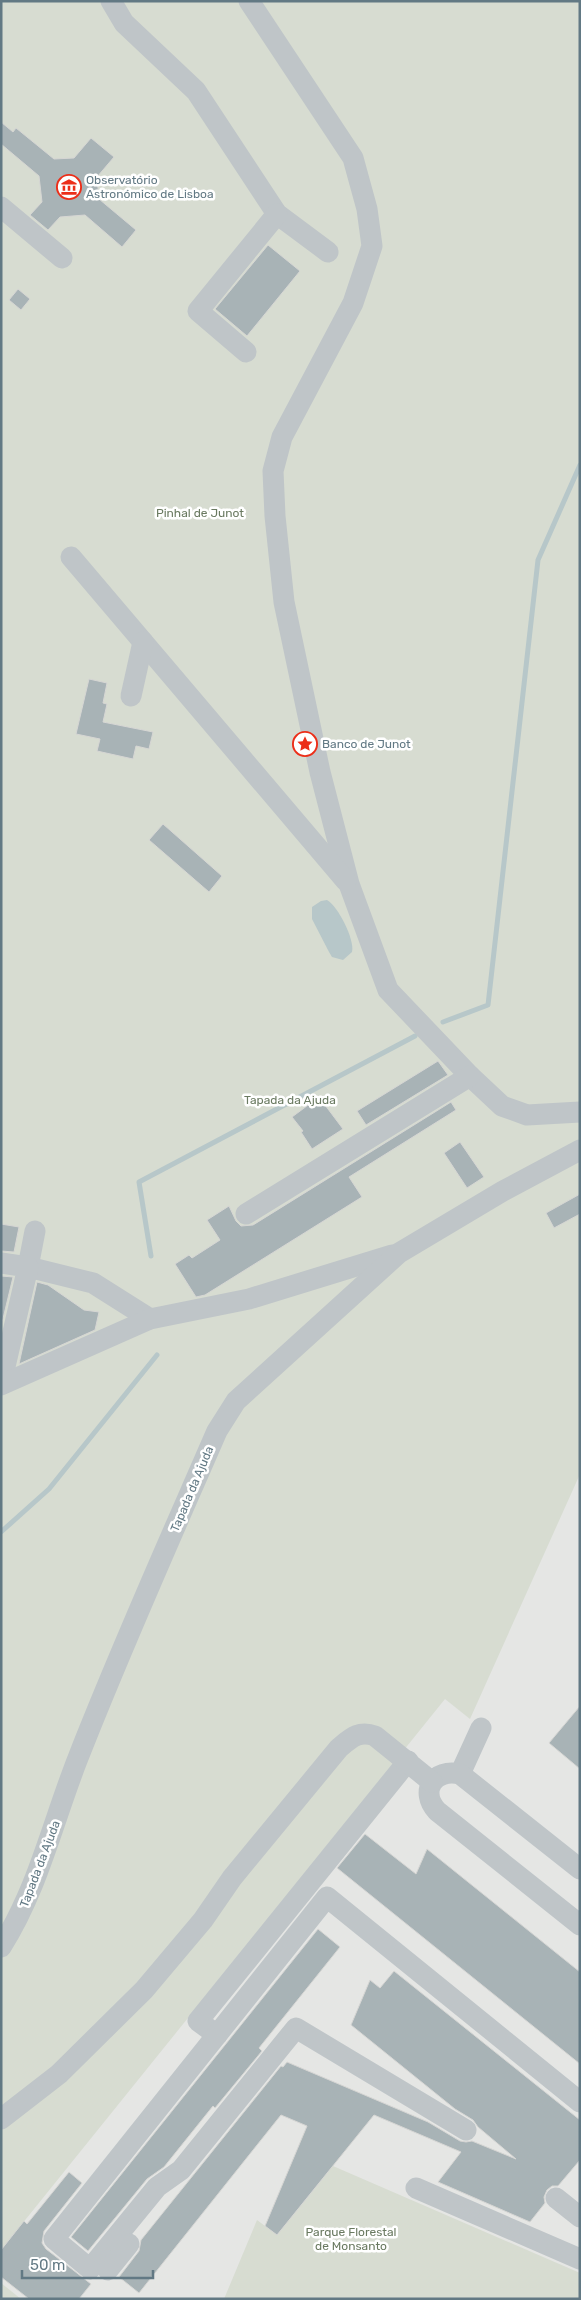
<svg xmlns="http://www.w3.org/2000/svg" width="581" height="2300" viewBox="0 0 581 2300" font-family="Rubik,sans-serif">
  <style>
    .built { fill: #e5e6e4 }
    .green { fill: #d7dcd1 }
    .water { fill: #b7c7c9 }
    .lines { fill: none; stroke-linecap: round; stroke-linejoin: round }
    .stream { stroke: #b7c7c9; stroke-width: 5 }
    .building { fill: #a8b3b6; stroke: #d6d6d4 }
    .minor { stroke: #bfc5c8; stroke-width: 21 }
    .labels { text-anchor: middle; stroke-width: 5; stroke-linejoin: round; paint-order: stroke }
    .poi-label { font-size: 12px; fill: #627984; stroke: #fff; text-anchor: start }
    .park-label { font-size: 12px; fill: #6a7a61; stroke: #fff }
    .street-label { font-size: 12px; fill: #627984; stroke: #fff }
  </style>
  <rect width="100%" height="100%" fill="#f5f4f1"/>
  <polygon class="built" points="580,1449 580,2279 249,2299 9,2299 1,2292 1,2245"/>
  <g class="green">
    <polygon points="1,1 580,1 580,1474 470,1719 445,1699 1,2250"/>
    <polygon points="333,2166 580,2273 580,2299 224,2299 257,2220 277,2235"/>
    <polygon points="1,2283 21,2299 1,2299"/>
  </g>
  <path class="water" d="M327,900C338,906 355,940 352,952L343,960L332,957L329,952L312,919V907L321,901Z"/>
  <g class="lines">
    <g class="stream">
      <polyline points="443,1022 488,1005 538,560 580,465"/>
      <polyline points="151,1256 139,1182 415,1036"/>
      <polyline points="1,1532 49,1489 157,1355"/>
    </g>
  </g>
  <g class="building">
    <polygon points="1,122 13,132 16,128 54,159 74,158 91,138 114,157 97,177 99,199 136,230 122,247 85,215 60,217 48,230 30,215 42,202 39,176 1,144"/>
    <polygon points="268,245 300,271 247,336 215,309"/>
    <polygon points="18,289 30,299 21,310 9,300"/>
    <polygon points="89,679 107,683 103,703 107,704 103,722 153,732 149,749 136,746 133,759 97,751 100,739 76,734"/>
    <polygon points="163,824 222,876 209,892 149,840"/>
    <polygon points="438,1061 448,1075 366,1125 357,1111"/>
    <polygon points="319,1097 343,1129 312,1149 301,1132 303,1131 292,1117"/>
    <polygon points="451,1102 456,1110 349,1177 362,1197 205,1295 196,1297 175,1264 189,1255 192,1258 220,1240 207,1220 229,1206 236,1221 241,1226 253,1225"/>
    <polygon points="460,1142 484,1177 467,1188 444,1153"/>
    <polygon points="580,1194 580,1214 554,1228 546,1213"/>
    <polygon points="1,1224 19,1227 14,1252 1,1251"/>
    <polygon points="1,1276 13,1277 1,1327"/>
    <polygon points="37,1282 48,1285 84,1310 99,1312 95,1330 19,1364"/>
    <polygon points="580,1706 580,1769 549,1743"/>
    <polygon points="365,1834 416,1874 427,1849 580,1972 580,2064 337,1868"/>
    <polygon points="318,1929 340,1947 259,2048 262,2051 215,2108 213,2106 164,2167 147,2179 88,2251 71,2237"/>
    <polygon points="394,1971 580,2120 580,2160 558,2186 552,2186 547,2190 544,2197 545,2203 530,2222 438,2182 461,2152 374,2115 277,2235 265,2226 307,2126 281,2115 139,2293 119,2277 139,2251 141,2240 281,2066 283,2067 287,2062 428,2122 460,2141 466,2142 472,2141 516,2159 478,2127 473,2120 455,2109 351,2025 370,1980 380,1988"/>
    <polygon points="69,2172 82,2183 44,2231 42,2243 46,2249 91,2284 79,2299 29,2299 1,2277 1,2250 24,2221 27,2224"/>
  </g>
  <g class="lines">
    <g class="minor">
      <polyline points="111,1 124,23 196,91 277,214 328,252"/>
      <polyline points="249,1 353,158 367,209 372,246 353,303 282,437 273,471 275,516 284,602 320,772 349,884 388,990 470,1076 502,1106 527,1115 580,1112"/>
      <polyline points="1,207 62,258"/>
      <polyline points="246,352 198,311 277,214"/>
      <polyline points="71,557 346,881"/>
      <polyline points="131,696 143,642"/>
      <polyline points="246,1214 470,1076"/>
      <polyline points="35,1231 28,1267 93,1283 150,1319"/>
      <polyline points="1,1263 28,1267 1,1384"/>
      <polyline points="1,1385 150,1319 249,1299 392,1255"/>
      <polyline points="460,1774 481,1728"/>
      <path d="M580,1869L460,1774C434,1768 419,1791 437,1811L580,1925"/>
      <path d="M1,1947C38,1889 53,1821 78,1758C121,1648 170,1539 217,1431L236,1401L399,1253L503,1191L580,1150"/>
      <polyline points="217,2035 198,2021 408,1761"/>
      <path d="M1,2119L59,2074L144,1990L203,1920L232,1878L339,1748C351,1738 359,1730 375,1736L432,1782"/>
      <polyline points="466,2130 296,2028 181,2170 157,2187 90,2269 54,2239 327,1897 580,2102"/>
      <polyline points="416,2188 580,2259"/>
      <polyline points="556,2198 580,2217"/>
      <polyline points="108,2270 129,2244"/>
    </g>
  </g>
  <defs>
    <symbol id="museum-ring" viewBox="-11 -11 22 22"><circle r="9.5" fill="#fff" stroke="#ec2e19" stroke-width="1.5"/><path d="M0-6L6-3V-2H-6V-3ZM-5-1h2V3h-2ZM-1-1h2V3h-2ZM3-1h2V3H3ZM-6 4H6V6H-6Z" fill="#ec2e19"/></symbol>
    <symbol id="sight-ring" viewBox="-11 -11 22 22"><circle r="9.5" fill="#fff" stroke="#ec2e19" stroke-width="1.5"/><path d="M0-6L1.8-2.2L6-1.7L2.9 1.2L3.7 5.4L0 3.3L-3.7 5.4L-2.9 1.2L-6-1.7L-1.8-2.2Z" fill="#ec2e19"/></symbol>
  </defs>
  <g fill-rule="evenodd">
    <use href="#museum-ring" x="55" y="173" width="28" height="28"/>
    <use href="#sight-ring" x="291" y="730" width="28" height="28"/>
  </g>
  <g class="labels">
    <g class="poi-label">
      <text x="86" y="184">Observatório<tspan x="86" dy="14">Astronómico de Lisboa</tspan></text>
      <text x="322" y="748">Banco de Junot</text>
    </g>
    <g class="park-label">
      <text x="200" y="517">Pinhal de Junot</text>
      <text x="290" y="1104">Tapada da Ajuda</text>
      <text x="351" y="2236">Parque Florestal<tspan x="351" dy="14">de Monsanto</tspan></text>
    </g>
    <g class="street-label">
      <text transform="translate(192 1489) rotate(-67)" y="4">Tapada da Ajuda</text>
      <text transform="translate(40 1864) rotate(-69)" y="4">Tapada da Ajuda</text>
    </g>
  </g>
  <rect width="581" height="2300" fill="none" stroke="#627984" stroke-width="5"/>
  <path d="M22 2270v8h131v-8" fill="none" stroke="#627984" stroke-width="2.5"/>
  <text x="30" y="2270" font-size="15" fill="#627984" stroke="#ffffff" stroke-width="4" paint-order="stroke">50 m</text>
</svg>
